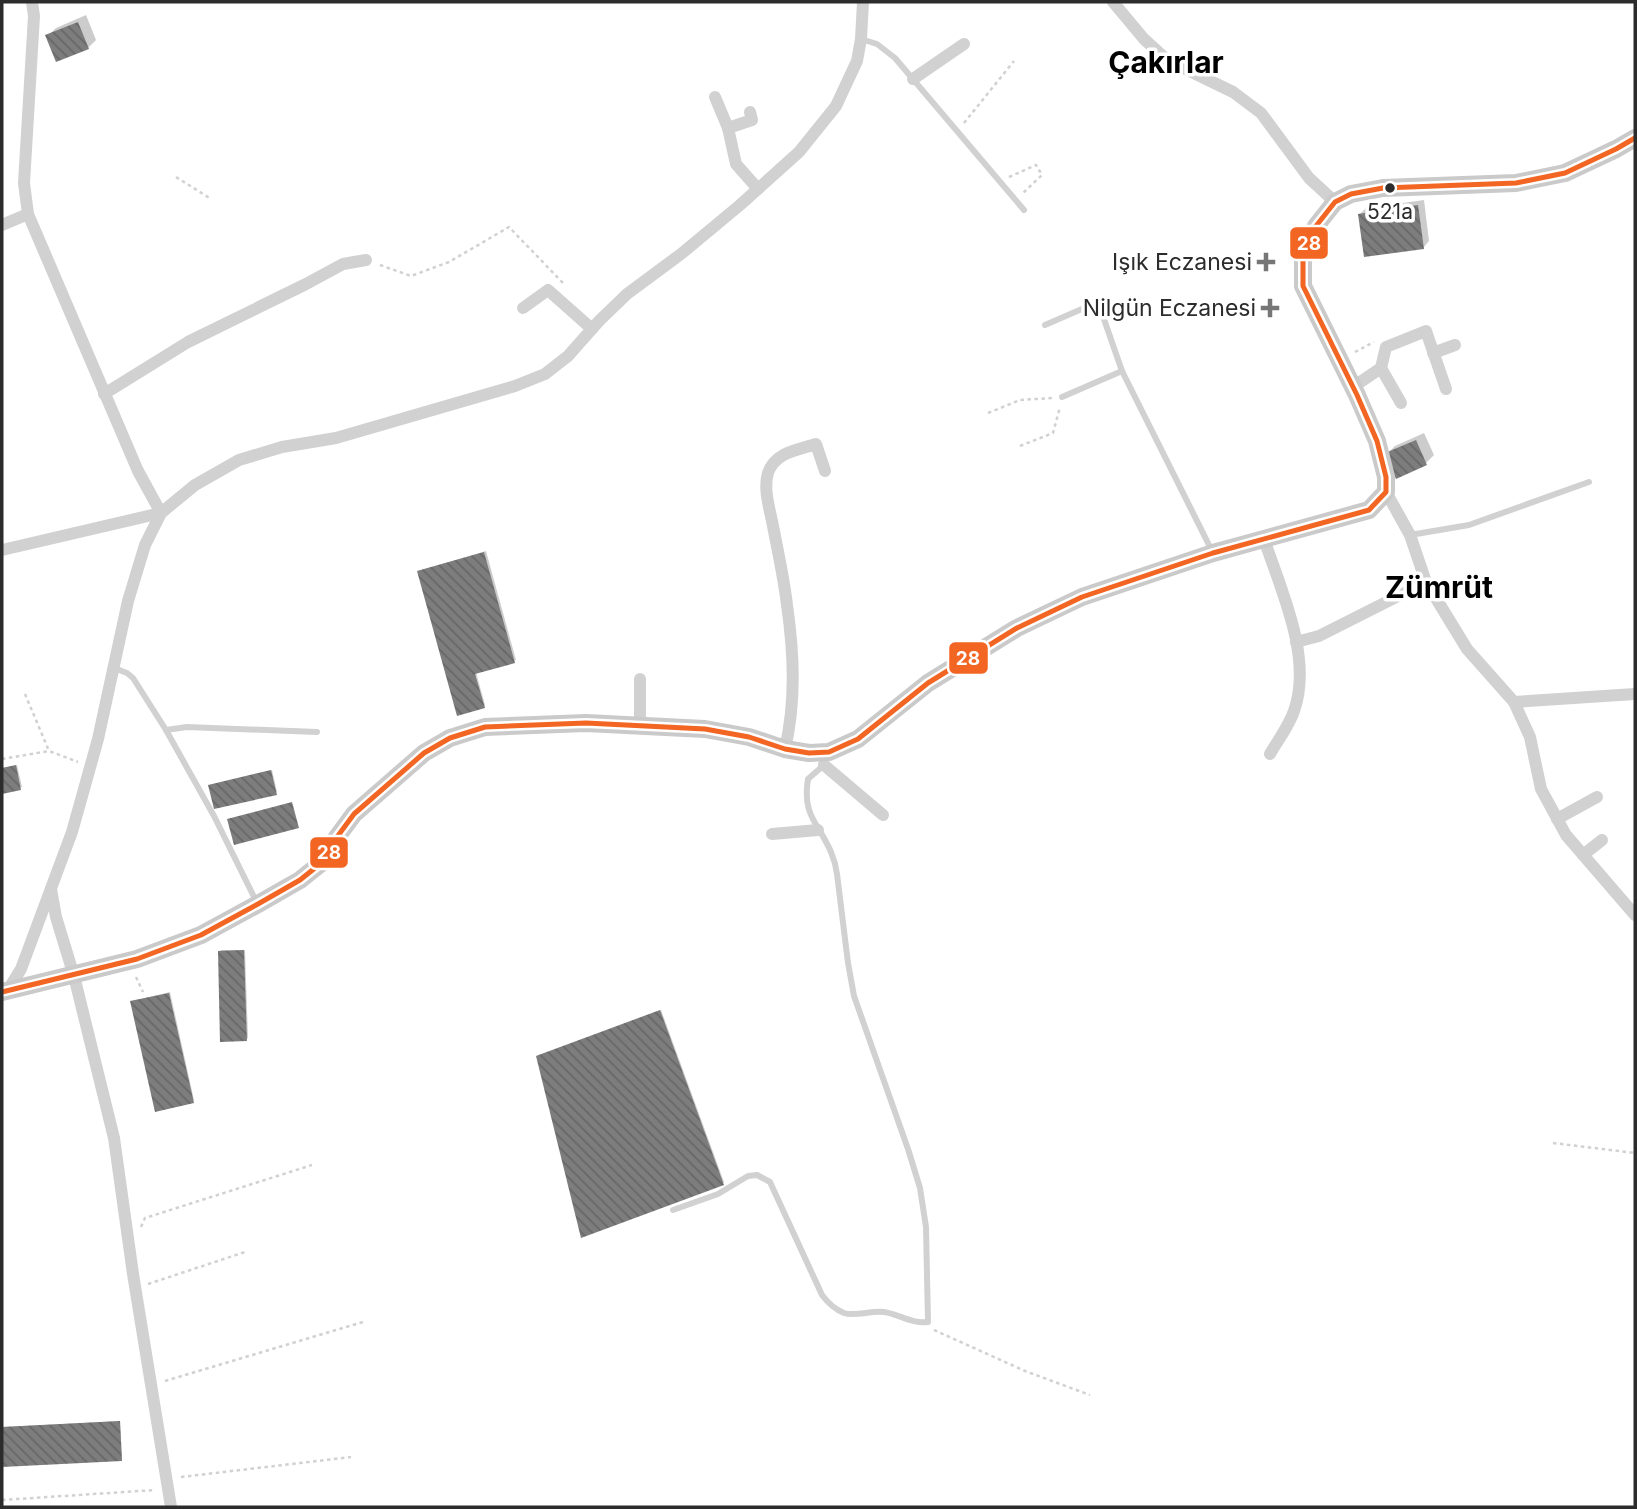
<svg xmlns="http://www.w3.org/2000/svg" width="1637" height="1509" viewBox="0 0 1637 1509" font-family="Inter,sans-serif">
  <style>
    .shadow { fill: #0003 }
    .building { fill: url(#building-back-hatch) }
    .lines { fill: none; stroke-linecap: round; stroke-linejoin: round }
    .path { stroke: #d1d1d1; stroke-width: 2.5; stroke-dasharray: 3.5 3.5; stroke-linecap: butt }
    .lane { stroke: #d1d1d1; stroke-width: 6 }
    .street { stroke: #d1d1d1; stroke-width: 12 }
    .secondary { stroke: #cacaca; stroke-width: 18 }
    .bus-1-casing { stroke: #fff; stroke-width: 10 }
    .bus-1 { stroke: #f26522; stroke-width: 5 }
    .bus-dot { fill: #2c2c2c; stroke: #fff; stroke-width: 2.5 }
    .poi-dot { fill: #767676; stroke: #fff; stroke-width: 2.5 }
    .labels { text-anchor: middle; stroke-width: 7; stroke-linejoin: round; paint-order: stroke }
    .bus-label { font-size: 21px; fill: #2c2c2c; stroke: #fff }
    .poi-label { font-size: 23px; fill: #2c2c2c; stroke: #fff; text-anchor: end }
    .district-label { font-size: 30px; font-weight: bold; fill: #000; stroke: #fff }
    .line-badge { stroke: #fff; stroke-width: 2.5 }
    .badge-label { font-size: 19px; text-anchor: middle; font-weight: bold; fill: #fff }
  </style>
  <defs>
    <pattern id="building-back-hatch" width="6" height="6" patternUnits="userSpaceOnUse" patternTransform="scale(1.75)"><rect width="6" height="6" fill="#7d7d7d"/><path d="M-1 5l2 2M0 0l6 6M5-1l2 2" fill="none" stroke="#676767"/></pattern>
  </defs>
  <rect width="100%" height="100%" fill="#fff"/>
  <g class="shadow">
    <polygon points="86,15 96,40 88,48 48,36 56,28"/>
    <polygon points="1424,200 1429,241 1424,247 1360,214 1366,208"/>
    <polygon points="1424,433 1434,455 1426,463 1387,454 1395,446"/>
    <polygon points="486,551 516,660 476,672 485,705 484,707 418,571"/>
    <polygon points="17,765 22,787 2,792 2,768"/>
    <polygon points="272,770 277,792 276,793 210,785"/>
    <polygon points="221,950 245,950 248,1038 246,1039 219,952"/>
    <polygon points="170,992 194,1100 193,1101 133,1001"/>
    <polygon points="661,1010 724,1182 723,1183 539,1055"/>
    <polygon points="120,1421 122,1458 121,1459 2,1466 2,1427"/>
  </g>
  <g class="building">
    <polygon points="78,22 89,49 56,62 45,35"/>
    <polygon points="1418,205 1424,249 1364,257 1358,214"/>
    <polygon points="1416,440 1427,465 1396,479 1385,453"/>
    <polygon points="484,552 515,663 475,674 485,708 457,716 417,571"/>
    <polygon points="16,765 21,790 2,794 2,768"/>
    <polygon points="271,770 277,795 214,809 208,785"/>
    <polygon points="292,802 299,828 234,845 227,819"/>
    <polygon points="244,950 247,1041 220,1042 218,951"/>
    <polygon points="169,993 194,1103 155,1112 130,1001"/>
    <polygon points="660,1010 724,1185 581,1238 536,1056"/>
    <polygon points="120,1421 122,1461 2,1467 2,1427"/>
  </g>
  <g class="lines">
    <g class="path">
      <polyline points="964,123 1014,61"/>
      <polyline points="176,177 211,199"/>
      <polyline points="1009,177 1036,165 1042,175 1023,193"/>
      <polyline points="380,265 411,276 449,262 509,227 563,283"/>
      <polyline points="1355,352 1374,342"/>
      <polyline points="988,413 1020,400 1052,398"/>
      <polyline points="1020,446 1053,433 1060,407"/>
      <polyline points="25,694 49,751"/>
      <polyline points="2,759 49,751 78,762"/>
      <polyline points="136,977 143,992"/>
      <polyline points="1553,1143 1635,1153"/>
      <polyline points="141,1227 145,1218 312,1165"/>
      <polyline points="148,1284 245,1252"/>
      <polyline points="934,1330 1025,1371 1090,1395"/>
      <polyline points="165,1381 363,1322"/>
      <polyline points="181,1477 351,1457"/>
      <polyline points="2,1500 155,1490"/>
    </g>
    <g class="lane">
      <polyline points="861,39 877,44 895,58 1024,210"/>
      <polyline points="1045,325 1098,302 1122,371 1212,551"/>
      <polyline points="1062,397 1122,371"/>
      <polyline points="1410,535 1469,525 1589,482"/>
      <polyline points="114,668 127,673 133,678 166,730 214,816 257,903"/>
      <polyline points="166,730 187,727 317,732"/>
      <path d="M673,1210L718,1194L748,1176L757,1175L770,1182L822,1295C828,1303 834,1309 844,1313C856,1317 871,1310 884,1312C899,1314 911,1324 928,1322L926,1227L920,1188L908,1149L854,996L848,963L837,874C836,866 834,859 831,852C818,822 802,816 808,779L824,765"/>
    </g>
    <g class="street">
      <polyline points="1113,2 1144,39 1167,60 1233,92 1261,113 1309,178 1335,202"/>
      <polyline points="913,79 964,44"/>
      <polyline points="715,97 728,128"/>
      <polyline points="750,112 752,120 728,128 736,164 758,189"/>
      <polyline points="2,225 28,214"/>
      <polyline points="523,308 548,290 592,329"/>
      <polyline points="1433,353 1455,345"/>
      <polyline points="1381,368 1386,347 1426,331 1446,389"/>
      <polyline points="1353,387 1381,368 1401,403"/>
      <polyline points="104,394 188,342 306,284 343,264 366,260"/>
      <polyline points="1386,492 1410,535 1426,582 1467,649 1514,702 1530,737 1541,789 1566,835 1635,915"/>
      <path d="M1264,539C1281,590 1313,658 1294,711C1289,726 1278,740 1270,754"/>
      <polyline points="2,550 161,513 138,471 28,214 24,183 34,16 32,2"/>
      <polyline points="1296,642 1319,636 1426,582"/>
      <polyline points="1514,702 1635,694"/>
      <polyline points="640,726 640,679"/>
      <path d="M785,749C796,701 794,654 787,605C784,579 778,552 773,526C770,510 763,489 768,473C775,452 798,450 816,444L825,471"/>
      <polyline points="824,765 883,815"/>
      <polyline points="1557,819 1597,797"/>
      <polyline points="772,834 818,830"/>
      <polyline points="1583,855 1602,840"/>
      <polyline points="51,889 56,917 74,976 114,1138 133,1274 171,1507"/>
      <polyline points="8,990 21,969 72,832 98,739 128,601 145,545 161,513 195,485 239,460 282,447 336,438 515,386 545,374 568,356 599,321 627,294 681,254 740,205 799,152 836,106 857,61 861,39 863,2"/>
    </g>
    <polyline class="secondary" points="2,992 137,959 201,935 258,904 300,880 325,860 337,837 354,814 424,753 450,738 485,727 586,723 705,729 749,737 785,749 809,753 829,752 858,739 928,683 1017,628 1082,597 1213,553 1369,510 1386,492 1386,477 1377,441 1357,395 1303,286 1303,256 1316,226 1335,202 1351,194 1383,188 1516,183 1565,173 1616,149 1635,138"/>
    <defs>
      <polyline id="bus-1" points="2,992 137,959 201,935 258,904 300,880 325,860 337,837 354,814 424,753 450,738 485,727 586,723 705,729 749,737 785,749 809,753 829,752 858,739 928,683 1017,628 1082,597 1213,553 1369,510 1386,492 1386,477 1377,441 1357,395 1303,286 1303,256 1316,226 1335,202 1351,194 1383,188 1516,183 1565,173 1616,149 1635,138"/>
    </defs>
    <use href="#bus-1" class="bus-1-casing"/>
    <use href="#bus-1" class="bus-1"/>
  </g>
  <circle class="bus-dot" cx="1390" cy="188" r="6"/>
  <g class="poi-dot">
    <path d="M1262.5 251.5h7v7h7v7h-7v7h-7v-7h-7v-7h7z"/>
    <path d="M1266.5 297.5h7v7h7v7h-7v7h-7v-7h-7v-7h7z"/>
  </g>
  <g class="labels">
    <g class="bus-label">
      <text x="1390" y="219">521a</text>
    </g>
    <g class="poi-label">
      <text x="1252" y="270">Işık Eczanesi</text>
      <text x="1256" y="316">Nilgün Eczanesi</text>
    </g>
    <g class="district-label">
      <text x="1166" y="73">Çakırlar</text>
      <text x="1439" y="598">Zümrüt</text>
    </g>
  </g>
  <g class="line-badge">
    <rect x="1289" y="226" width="40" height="34" rx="7" fill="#f26522"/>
    <rect x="948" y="641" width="41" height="34" rx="7" fill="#f26522"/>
    <rect x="309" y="836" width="40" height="33" rx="7" fill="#f26522"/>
  </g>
  <g class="badge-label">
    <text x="1309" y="250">28</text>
    <text x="968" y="665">28</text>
    <text x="329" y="859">28</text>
  </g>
  <rect width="1637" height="1509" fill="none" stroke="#2c2c2c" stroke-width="7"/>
</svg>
